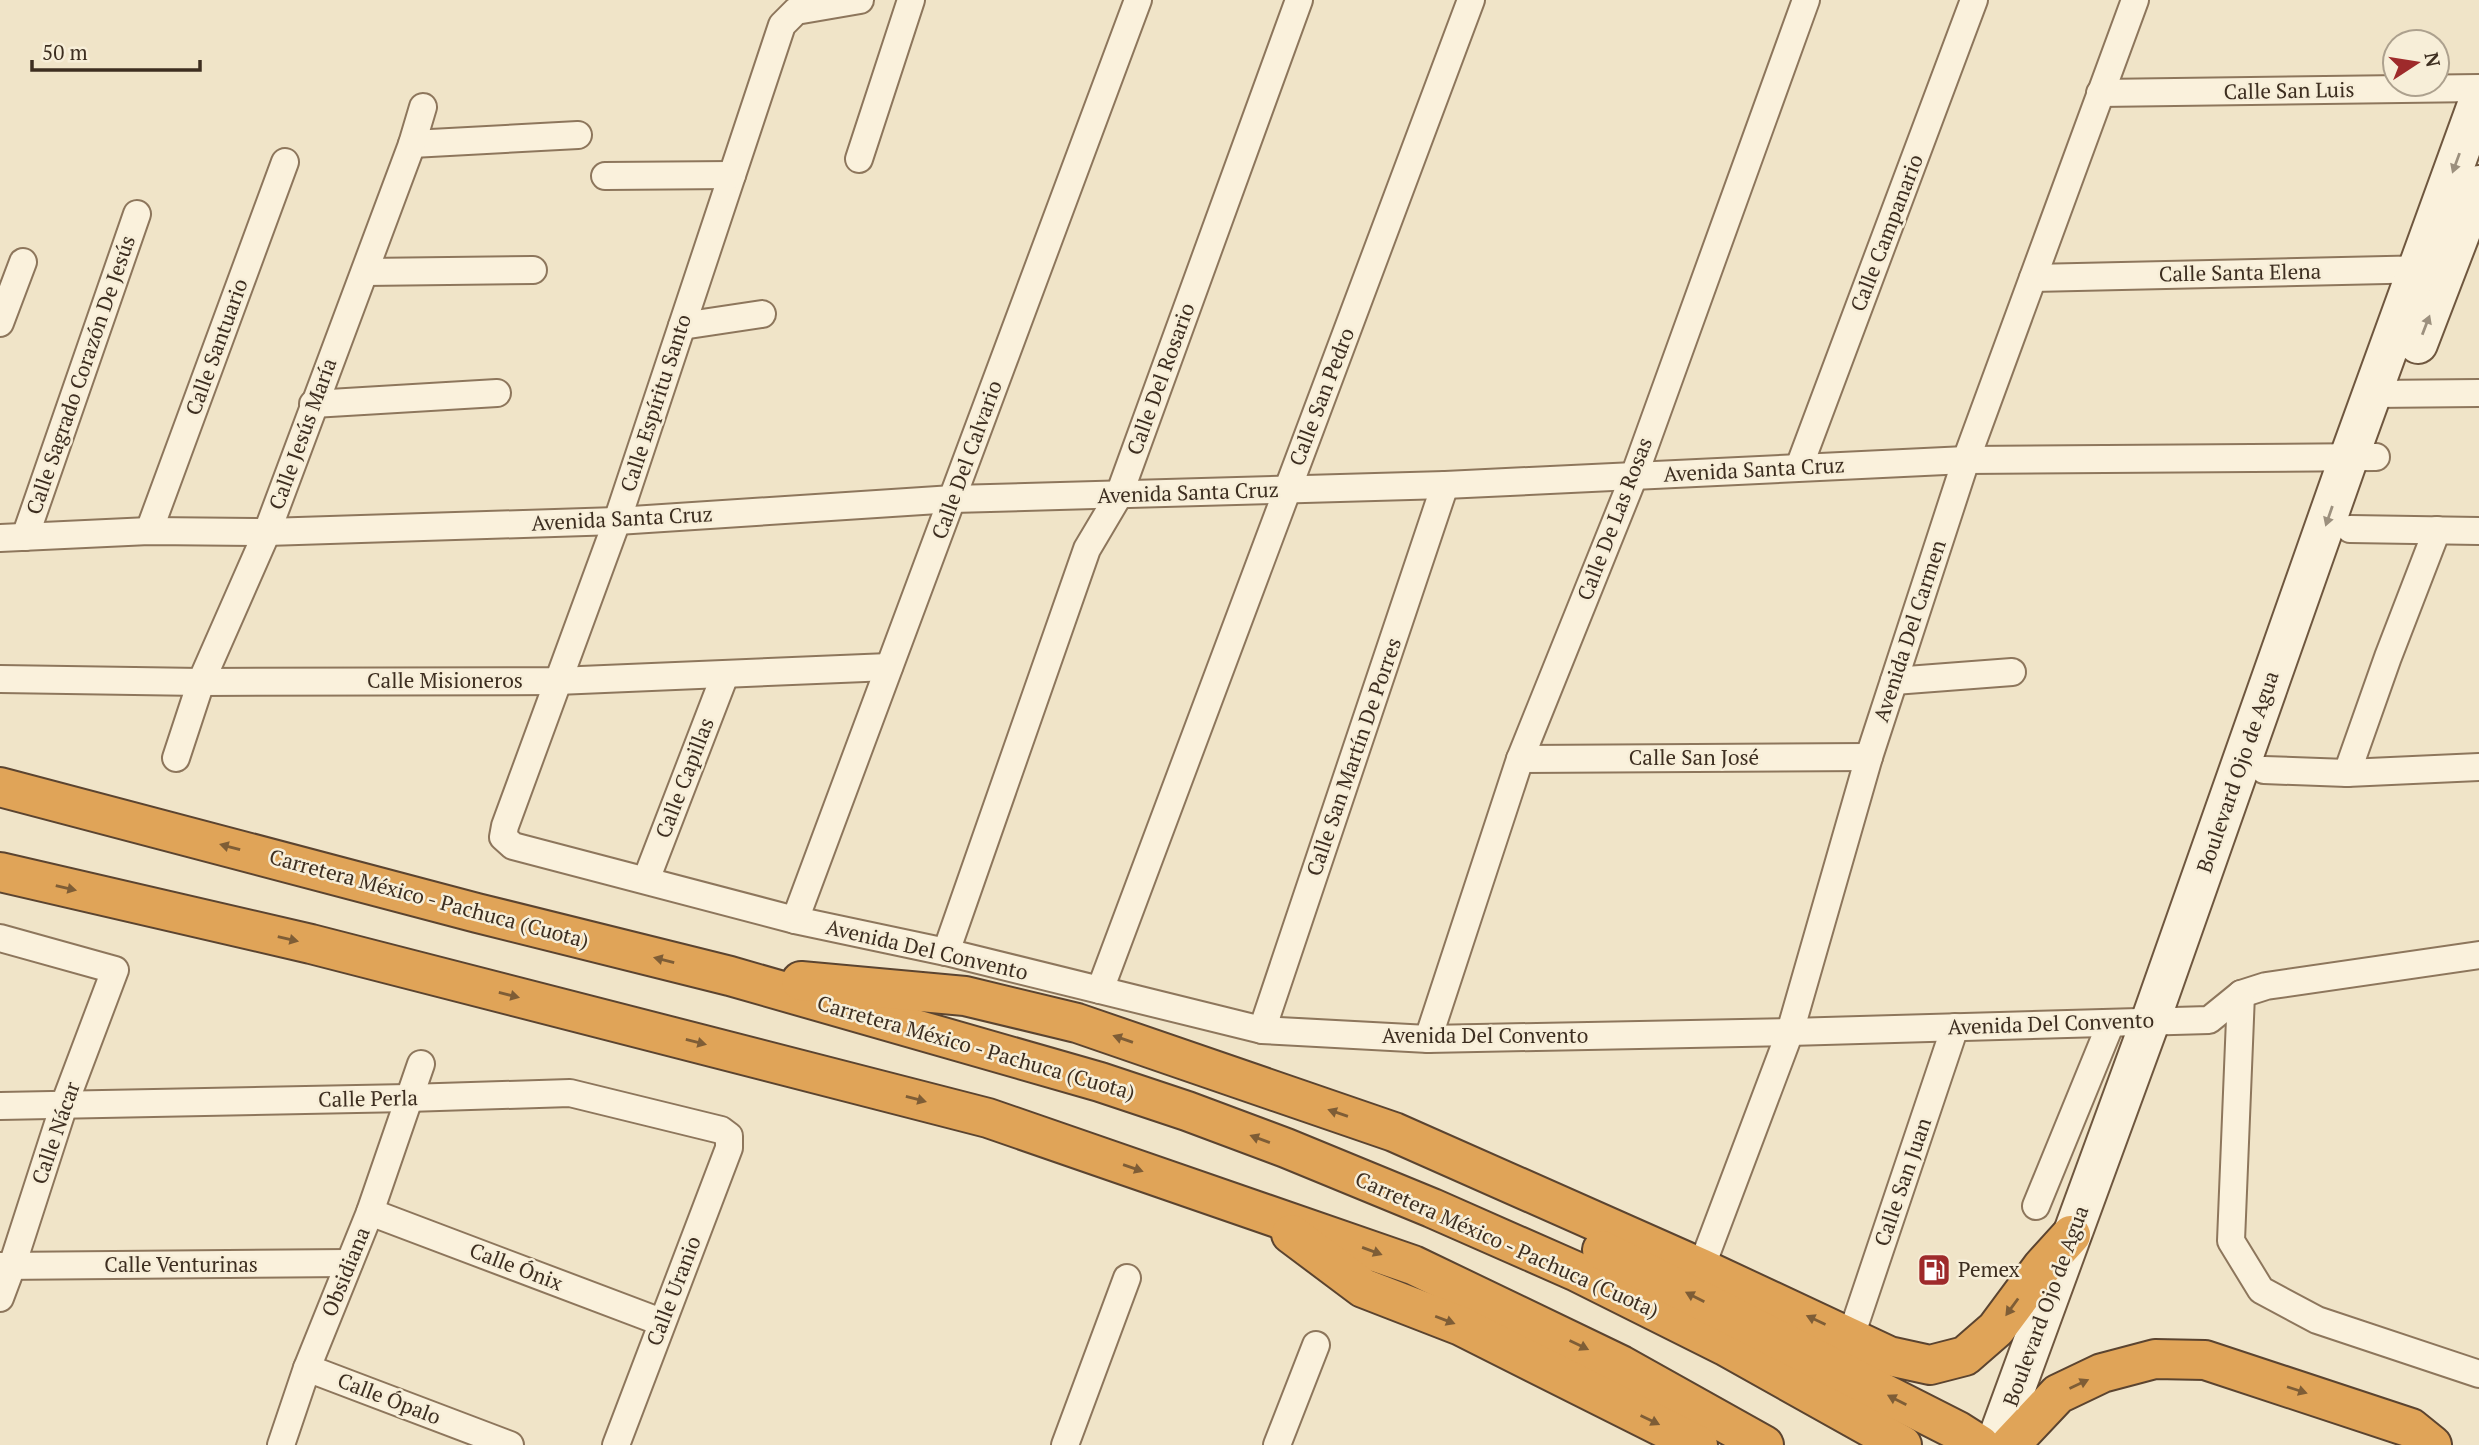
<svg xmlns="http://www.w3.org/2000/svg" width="2479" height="1445" viewBox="0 0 2479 1445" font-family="'PT Serif',serif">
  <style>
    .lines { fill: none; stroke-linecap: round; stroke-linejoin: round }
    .minor-casing { stroke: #8d765c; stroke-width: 30 }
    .secondary-casing { stroke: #6f573f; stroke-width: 42 }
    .motorway-casing { stroke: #5b4430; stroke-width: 42 }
    .minor { stroke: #faf1dc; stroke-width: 26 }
    .secondary { stroke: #faf1dc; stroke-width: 38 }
    .motorway { stroke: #e0a458; stroke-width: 38 }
    .oneway { fill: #9c907e }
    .oneway2 { fill: #7e5d36 }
    .labels { text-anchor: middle; stroke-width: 5; stroke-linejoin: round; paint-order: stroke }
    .street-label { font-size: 21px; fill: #3d2e20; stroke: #f7eed8 }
    .poi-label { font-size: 21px; fill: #3d2e20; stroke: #f7eed8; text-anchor: start }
  </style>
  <rect width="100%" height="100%" fill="#f0e4c8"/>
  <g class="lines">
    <defs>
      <g id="minor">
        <polyline points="860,0 796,11 782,25 617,521 505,826 503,837 513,846 795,920 946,952 1262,1030 1428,1039 1790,1032 2209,1020 2241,994 2266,986 2479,955"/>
        <polyline points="2100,93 2479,88"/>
        <polyline points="412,144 578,135"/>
        <polyline points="859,159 911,0"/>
        <polyline points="605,176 732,175"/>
        <polyline points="365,272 533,270"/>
        <polyline points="2033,278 2431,269"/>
        <polyline points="0,323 23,262"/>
        <polyline points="682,326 762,314"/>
        <polyline points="2372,394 2479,393"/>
        <polyline points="313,404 497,393"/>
        <polyline points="1799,467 1974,0"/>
        <polyline points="2350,529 2479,531"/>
        <polyline points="149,531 285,162"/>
        <polyline points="25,537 137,214"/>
        <polyline points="0,538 149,531 267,532 617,521 953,499 1445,485 1966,460 2376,457"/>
        <polyline points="0,679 201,682 557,681 889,667"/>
        <polyline points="1894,681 2012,672"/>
        <polyline points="176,758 201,682 267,532 412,144 423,107"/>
        <polyline points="1520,759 1869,757"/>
        <polyline points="2264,770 2347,773 2388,657 2437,530"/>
        <polyline points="2347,773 2479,767"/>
        <polyline points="646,880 725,675"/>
        <polyline points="795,920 1138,0"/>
        <polyline points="0,938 115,970 64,1105 12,1266 0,1298"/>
        <polyline points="946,952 1087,549 1119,495 1299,0"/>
        <polyline points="1100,990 1471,0"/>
        <polyline points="2241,994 2231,1241 2261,1290 2317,1320 2479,1374"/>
        <polyline points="1262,1030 1445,485"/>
        <polyline points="1428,1039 1520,759 1634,476 1806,0"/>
        <polyline points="0,1106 408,1098 570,1093 721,1130 729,1136 729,1148 616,1445"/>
        <polyline points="2036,1206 2111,1023"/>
        <polyline points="370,1212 661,1322"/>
        <polyline points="0,1266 349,1263"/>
        <polyline points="1701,1268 1790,1032 1869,757 1966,460 2135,0"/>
        <polyline points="1851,1336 1955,1027"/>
        <polyline points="307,1368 510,1445"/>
        <polyline points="281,1445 307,1368 370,1212 421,1064"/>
        <polyline points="1065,1445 1127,1278"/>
        <polyline points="1277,1445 1316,1345"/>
      </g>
      <g id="secondary">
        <polyline points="2418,344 2479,185"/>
        <polyline points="1995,1445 2150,1022 2349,457 2479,99"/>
      </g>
      <g id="motorway">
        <polyline points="0,787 477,913 730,976 1100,1082 1187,1111 1286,1148 1432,1208 1575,1271 1725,1346 1902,1445"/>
        <polyline points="0,872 311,944 988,1118 1413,1265 1621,1365 1764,1445"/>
        <polyline points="801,981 965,996 1077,1023 1394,1132 1701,1268 1889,1356 1930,1365 1965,1356 1996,1329 2042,1267 2071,1235"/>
        <polyline points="1291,1234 1363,1288 1461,1326 1698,1445"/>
        <polyline points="1602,1250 1958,1431 1980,1445"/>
        <polyline points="2010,1445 2058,1394 2102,1373 2155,1359 2205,1360 2411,1428 2432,1445"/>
      </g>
    </defs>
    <use href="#minor" class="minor-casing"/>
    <use href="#secondary" class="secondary-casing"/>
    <use href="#motorway" class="motorway-casing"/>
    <use href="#minor" class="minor"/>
    <use href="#secondary" class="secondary"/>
    <use href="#motorway" class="motorway"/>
  </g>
  <defs><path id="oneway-solid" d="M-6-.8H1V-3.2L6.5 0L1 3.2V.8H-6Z" transform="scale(1.75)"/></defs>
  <g class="oneway">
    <use href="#oneway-solid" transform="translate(2456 163) rotate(110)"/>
    <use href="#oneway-solid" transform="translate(2426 325) rotate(-69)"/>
    <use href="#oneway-solid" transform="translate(2329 516) rotate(109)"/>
  </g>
  <g class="oneway2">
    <use href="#oneway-solid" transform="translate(230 847) rotate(-165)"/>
    <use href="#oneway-solid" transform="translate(66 888) rotate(13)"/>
    <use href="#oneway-solid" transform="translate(288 939) rotate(13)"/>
    <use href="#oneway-solid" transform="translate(664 960) rotate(-166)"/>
    <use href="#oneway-solid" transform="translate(509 995) rotate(14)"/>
    <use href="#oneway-solid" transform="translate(1123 1039) rotate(-161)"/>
    <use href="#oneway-solid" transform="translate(696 1042) rotate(14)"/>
    <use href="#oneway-solid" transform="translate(916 1099) rotate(15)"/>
    <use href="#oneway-solid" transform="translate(1338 1113) rotate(-161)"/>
    <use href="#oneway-solid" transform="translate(1260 1139) rotate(-160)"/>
    <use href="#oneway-solid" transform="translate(1133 1168) rotate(19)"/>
    <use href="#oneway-solid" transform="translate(1372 1251) rotate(20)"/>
    <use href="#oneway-solid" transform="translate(1695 1297) rotate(-153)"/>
    <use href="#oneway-solid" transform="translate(2012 1307) rotate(126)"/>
    <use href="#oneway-solid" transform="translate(1445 1320) rotate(21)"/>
    <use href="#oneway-solid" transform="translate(1816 1320) rotate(-155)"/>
    <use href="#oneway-solid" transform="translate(1579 1345) rotate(26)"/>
    <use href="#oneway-solid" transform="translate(2079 1384) rotate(-25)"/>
    <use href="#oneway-solid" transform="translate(2297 1390) rotate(18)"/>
    <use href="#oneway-solid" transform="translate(1897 1400) rotate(-153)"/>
    <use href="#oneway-solid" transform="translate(1650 1420) rotate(26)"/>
  </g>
  <defs>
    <symbol id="fuel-square" viewBox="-11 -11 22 22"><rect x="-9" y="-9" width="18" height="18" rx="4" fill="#9e2a2b" stroke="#f7eed8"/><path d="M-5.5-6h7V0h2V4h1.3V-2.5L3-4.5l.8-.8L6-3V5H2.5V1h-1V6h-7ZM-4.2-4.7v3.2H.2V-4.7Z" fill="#fff"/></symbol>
  </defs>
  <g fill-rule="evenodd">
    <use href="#fuel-square" x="1915" y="1251" width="38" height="38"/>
  </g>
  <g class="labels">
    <g class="street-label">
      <text transform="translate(2289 91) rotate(-1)" y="7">Calle San Luis</text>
      <text transform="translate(1887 233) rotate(-69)" y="7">Calle Campanario</text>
      <text transform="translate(2240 273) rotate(-1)" y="7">Calle Santa Elena</text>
      <text transform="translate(217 347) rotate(-70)" y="7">Calle Santuario</text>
      <text transform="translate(81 375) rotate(-71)" y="7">Calle Sagrado Corazón De Jesús</text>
      <text transform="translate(1161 379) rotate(-70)" y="7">Calle Del Rosario</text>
      <text transform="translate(1322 397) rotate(-69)" y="7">Calle San Pedro</text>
      <text transform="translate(656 403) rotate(-72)" y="7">Calle Espíritu Santo</text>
      <text transform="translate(303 434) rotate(-70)" y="7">Calle Jesús María</text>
      <text transform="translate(967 460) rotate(-70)" y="7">Calle Del Calvario</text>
      <text transform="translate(1754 470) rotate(-3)" y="7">Avenida Santa Cruz</text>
      <text transform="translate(1188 493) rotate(-2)" y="7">Avenida Santa Cruz</text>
      <text transform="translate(622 519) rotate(-3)" y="7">Avenida Santa Cruz</text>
      <text transform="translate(1615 519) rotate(-69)" y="7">Calle De Las Rosas</text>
      <text transform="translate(1910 631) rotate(-72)" y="7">Avenida Del Carmen</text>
      <text x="445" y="688">Calle Misioneros</text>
      <text transform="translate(1354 757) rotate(-71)" y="7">Calle San Martín De Porres</text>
      <text x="1694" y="765">Calle San José</text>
      <text transform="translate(2238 772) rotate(-71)" y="7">Boulevard Ojo de Agua</text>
      <text transform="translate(685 778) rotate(-69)" y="7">Calle Capillas</text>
      <text transform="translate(429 899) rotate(15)" y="7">Carretera México - Pachuca (Cuota)</text>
      <text transform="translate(927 950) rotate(13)" y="7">Avenida Del Convento</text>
      <text transform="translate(2051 1024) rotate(-2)" y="7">Avenida Del Convento</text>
      <text x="1485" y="1043">Avenida Del Convento</text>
      <text transform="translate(976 1048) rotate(16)" y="7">Carretera México - Pachuca (Cuota)</text>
      <text transform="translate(368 1099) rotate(-1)" y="7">Calle Perla</text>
      <text transform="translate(56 1133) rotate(-71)" y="7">Calle Nácar</text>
      <text transform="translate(1903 1182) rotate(-71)" y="7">Calle San Juan</text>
      <text transform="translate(1507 1245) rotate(24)" y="7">Carretera México - Pachuca (Cuota)</text>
      <text x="181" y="1272">Calle Venturinas</text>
      <text transform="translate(516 1267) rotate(21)" y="7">Calle Ónix</text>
      <text transform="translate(346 1272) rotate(-68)" y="7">Obsidiana</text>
      <text transform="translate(674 1291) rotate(-69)" y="7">Calle Uranio</text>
      <text transform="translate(2046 1306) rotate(-70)" y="7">Boulevard Ojo de Agua</text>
      <text transform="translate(389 1399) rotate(21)" y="7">Calle Ópalo</text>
    </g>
    <g class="poi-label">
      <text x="1958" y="1277">Pemex</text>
    </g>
  </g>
  <g transform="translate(2416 63) rotate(78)"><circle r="33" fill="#f7eed8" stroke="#ada18e" stroke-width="2"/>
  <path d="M0-5L12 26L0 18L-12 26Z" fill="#9e2a2b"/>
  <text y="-10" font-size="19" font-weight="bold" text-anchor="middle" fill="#3d2e20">N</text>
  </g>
  <path d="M32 60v10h168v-10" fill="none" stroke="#3d2e20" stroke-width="3.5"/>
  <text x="42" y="60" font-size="21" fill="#3d2e20" stroke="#f7eed8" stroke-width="5" paint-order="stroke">50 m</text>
</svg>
